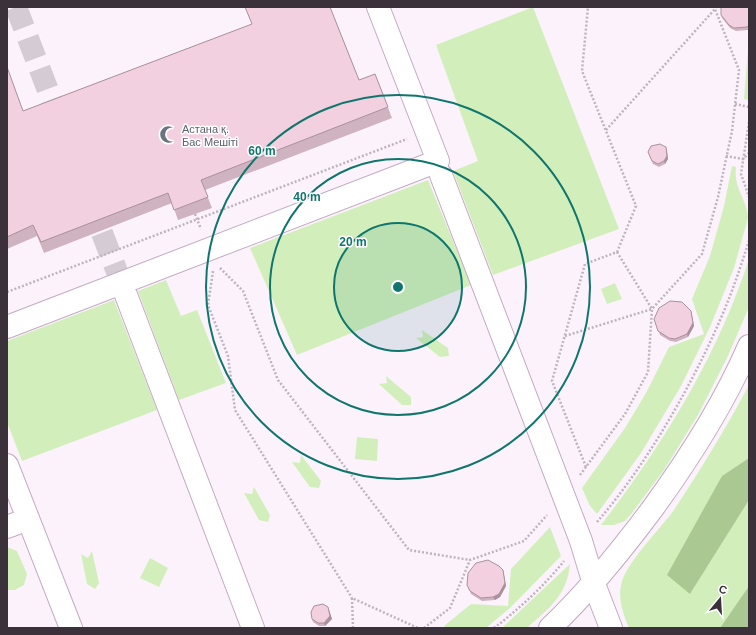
<svg xmlns="http://www.w3.org/2000/svg" width="756" height="635" viewBox="0 0 756 635" font-family="Helvetica,sans-serif">
  <style>
    .green { fill: #d2efbb }
    .forest { fill: #aac891 }
    .lines { fill: none; stroke-linecap: round; stroke-linejoin: round }
    .minor-tunnel { stroke: #d5cbd5; stroke-width: 22; stroke-dasharray: 22 11; stroke-linecap: butt }
    .minor-casing { stroke: #c3abc2; stroke-width: 24 }
    .path { stroke: #bdb4bd; stroke-width: 2.5; stroke-dasharray: 2 2; stroke-linecap: butt }
    .minor { stroke: #fff; stroke-width: 22 }
    .wall { fill: #d0b3c0 }
    .shaded-wall { fill: #a9929c }
    .building { fill: #f2d0df; stroke: #a9929c }
    .ring { fill: none; stroke: #0f766e; stroke-width: 2 }
    .labels { text-anchor: middle; stroke-width: 3; stroke-linejoin: round; paint-order: stroke }
    .worship-label { font-size: 11px; fill: #5b616d; stroke: #fff; text-anchor: start }
    .centre { fill: #0f766e; stroke: #fff; stroke-width: 2 }
    .ring-label { font-size: 12px; text-anchor: middle; font-weight: bold; fill: #0f766e; stroke: #fff; stroke-width: 3; stroke-linejoin: round; paint-order: stroke }
  </style>
  <rect width="100%" height="100%" fill="#fcf2fc"/>
  <g class="green">
    <polygon points="533,7 619,229 493,275 453,171 478,161 436,45"/>
    <polygon points="749,38 749,93 748,100 744,99"/>
    <path d="M732,166L736,167C733,188 747,199 748,218L734,268L710,327L681,386L641,453L597,514L590,506L582,488L625,428L646,393L669,347L704,334L692,299L710,256L724,206Z"/>
    <polygon points="428,180 471,285 297,355 250,248"/>
    <path d="M749,259V307L728,356L698,415L664,470L632,513L625,521L614,525H601C664,443 717,357 749,259Z"/>
    <polygon points="166,280 181,316 197,310 226,383 179,400 138,291"/>
    <polygon points="615,283 622,299 607,304 601,289"/>
    <polygon points="114,300 157,410 22,461 7,422 7,341"/>
    <polygon points="422,330 448,348 449,356 440,357 416,338 423,337"/>
    <polygon points="386,376 411,397 411,405 402,405 379,384 387,383"/>
    <path d="M749,385V458L722,476L690,594L749,500V586L720,628H629C623,613 617,598 622,581C629,560 660,529 674,510C701,469 726,428 749,385Z"/>
    <polygon points="357,437 378,439 377,461 355,459"/>
    <polygon points="301,455 321,481 319,488 310,487 292,462 300,463"/>
    <polygon points="254,487 270,515 268,522 259,520 244,493 252,494"/>
    <polygon points="550,527 561,556 510,608 486,628 445,628 444,626 471,604 508,606 511,569"/>
    <polygon points="7,547 17,551 27,574 24,585 15,590 7,590"/>
    <polygon points="92,551 99,583 95,589 87,584 81,554 88,558"/>
    <polygon points="150,558 168,568 159,587 140,578"/>
    <path d="M570,564C567,596 549,608 527,628H502Z"/>
  </g>
  <g class="forest">
    <polygon points="749,458 749,500 690,594 667,575 722,476"/>
    <polygon points="749,586 749,628 720,628"/>
  </g>
  <g class="lines">
    <g class="minor-tunnel">
      <polyline points="16,7 62,127"/>
      <polyline points="90,202 126,295"/>
    </g>
    <defs>
      <g id="minor">
        <polyline points="441,175 581,541 594,584 611,628"/>
        <polyline points="126,295 253,628"/>
        <polyline points="7,327 438,161 378,7"/>
        <polyline points="7,465 71,628"/>
        <polyline points="7,527 28,519"/>
        <path d="M550,628C589,591 621,551 653,508C690,457 724,404 749,346"/>
      </g>
    </defs>
    <use href="#minor" class="minor-casing"/>
    <g class="path">
      <polyline points="735,104 749,107"/>
      <polyline points="749,122 741,174 749,197"/>
      <polyline points="606,130 715,9"/>
      <polyline points="726,156 743,159 749,153"/>
      <polyline points="195,214 201,229"/>
      <polyline points="220,268 243,291 278,380 409,550 470,560"/>
      <polyline points="213,271 208,305 228,356 235,410 352,598"/>
      <polyline points="7,292 407,139"/>
      <polyline points="565,336 652,309 617,252"/>
      <polyline points="586,467 552,381 585,264 617,252 636,206 582,71 588,7"/>
      <polyline points="580,475 625,414 648,372 652,309 702,254 718,197 732,131 739,70 715,9 716,7"/>
      <path d="M597,522C650,461 701,370 730,296C737,278 743,259 749,241"/>
      <polyline points="353,628 352,598 418,628"/>
      <polyline points="424,628 450,608 470,560 524,541 547,515"/>
      <path d="M494,628C519,609 544,586 564,561"/>
    </g>
    <use href="#minor" class="minor"/>
  </g>
  <g class="wall">
    <polygon points="245,7 330,7 359,80 375,74 392,118 205,190 212,208 178,220 172,203 44,253 37,236 7,249 7,67 23,111 252,24"/>
    <polygon points="749,7 748,30 736,31 730,28 722,18 721,15"/>
    <polygon points="667,150 668,159 665,164 659,167 653,164 648,152"/>
    <polygon points="691,311 694,326 688,337 676,342 670,341 660,335 654,319"/>
    <polygon points="503,570 506,586 500,597 495,600 482,601 471,594 467,585"/>
    <polygon points="329,610 332,619 325,626 319,626 313,622 312,619"/>
  </g>
  <g class="shaded-wall">
    <polygon points="666,147 668,159 665,164 664,161"/>
    <polygon points="691,311 694,326 688,337 687,334"/>
    <polygon points="503,570 506,586 500,597 495,600 493,597"/>
    <polygon points="328,607 332,619 325,626 324,623"/>
  </g>
  <g class="building">
    <polygon points="245,7 330,7 359,80 375,74 388,107 201,180 208,197 174,210 168,193 41,242 33,225 7,237 7,67 23,111 252,24"/>
    <polygon points="721,7 749,7 749,25 747,27 734,28 729,25 721,15"/>
    <polygon points="660,144 666,147 667,156 664,161 658,164 652,161 648,152 651,146"/>
    <polygon points="670,301 682,302 691,311 693,323 687,334 675,339 669,338 658,331 654,319 659,308"/>
    <polygon points="488,560 499,566 503,570 505,583 499,594 493,597 481,598 470,591 467,585 468,573 476,563"/>
    <polygon points="323,604 328,607 330,616 324,623 318,623 312,619 311,612 314,606"/>
  </g>
  <circle cx="398" cy="287" r="64" fill="#0f766e" fill-opacity=".12"/>
  <g class="ring">
    <circle cx="398" cy="287" r="64"/>
    <circle cx="398" cy="287" r="128"/>
    <circle cx="398" cy="287" r="192"/>
  </g>
  <defs>
    <symbol id="mosque-bare" viewBox="-9 -9 18 18"><path d="M3.5-4.9A6 6 0 1 0 3.5 4.9A5 5 0 1 1 3.5-4.9Z" fill="#6b7280" stroke="#fff" stroke-width="2.5" paint-order="stroke"/></symbol>
  </defs>
  <g fill-rule="evenodd">
    <use href="#mosque-bare" x="156" y="122" width="25" height="25"/>
  </g>
  <g class="labels">
    <g class="worship-label">
      <text x="182" y="133">Астана қ.<tspan x="182" dy="13">Бас Мешіті</tspan></text>
    </g>
  </g>
  <circle cx="398" cy="287" r="6" class="centre"/>
  <g class="ring-label">
    <text x="262" y="155">60 m</text>
    <text x="307" y="201">40 m</text>
    <text x="353" y="246">20 m</text>
  </g>
  <rect width="756" height="635" fill="none" stroke="#3a313a" stroke-width="16"/>
  <g transform="translate(720 599) rotate(18)" stroke="#ffffff" stroke-width="3" paint-order="stroke">
  <path d="M0-3L7 15L0 10L-7 15Z" fill="#3a313a"/>
  <text y="-6" font-size="11" font-weight="bold" text-anchor="middle" fill="#3a313a">С</text>
  </g>
</svg>
